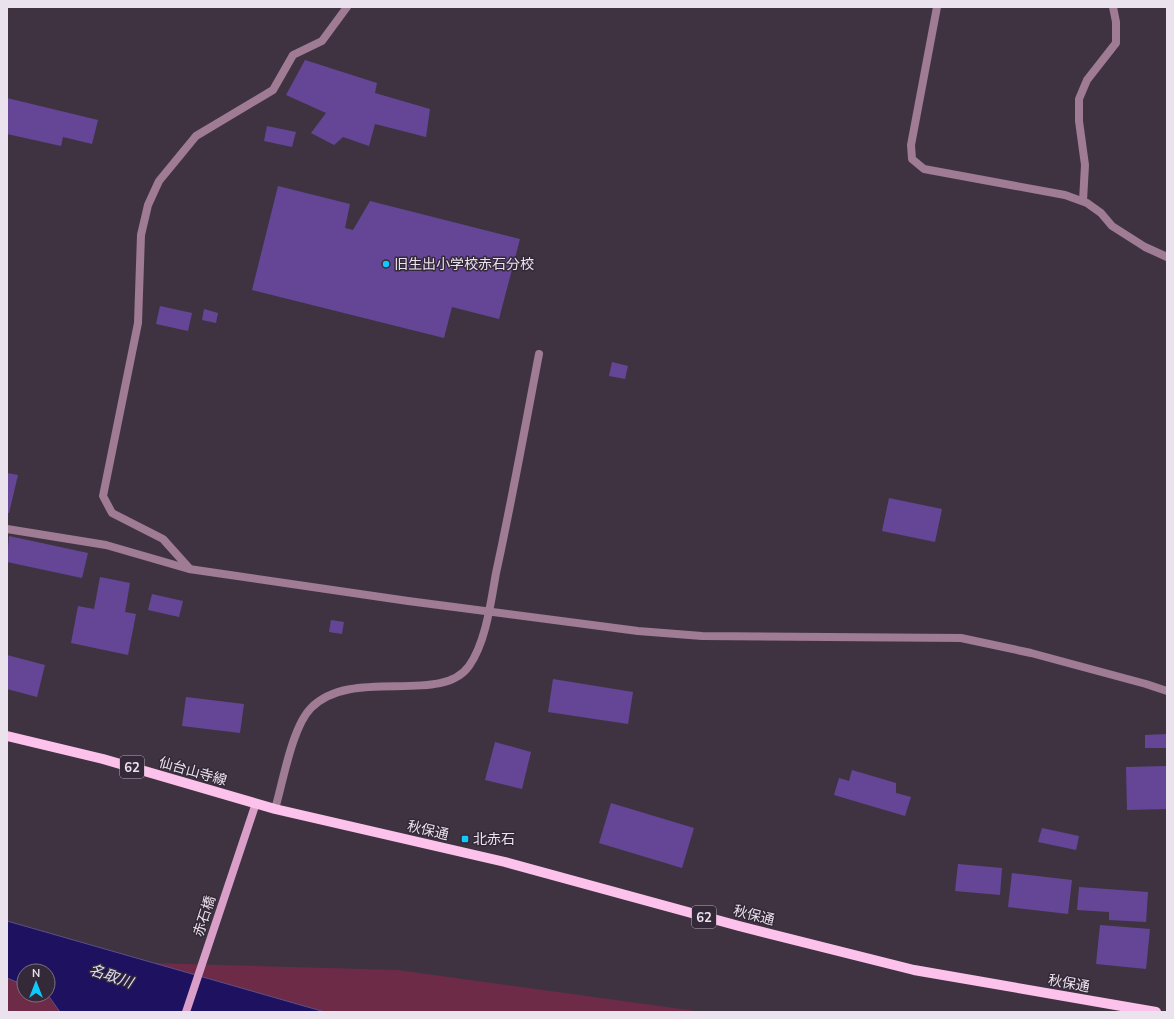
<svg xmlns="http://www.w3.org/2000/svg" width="1174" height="1019" viewBox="0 0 1174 1019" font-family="'Nunito Sans','Noto Sans JP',sans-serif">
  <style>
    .green { fill: #6e2b48; fill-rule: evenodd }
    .water { fill: #1e115f; stroke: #5b5089 }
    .building { fill: #654696 }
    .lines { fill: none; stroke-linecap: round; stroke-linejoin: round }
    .street { stroke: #9f7b94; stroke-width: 8 }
    .secondary { stroke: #d99fc9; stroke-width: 8 }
    .primary { stroke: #fdc2ec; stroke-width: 10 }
    .poi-dot { fill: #0fcafa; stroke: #342938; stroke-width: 1.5 }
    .labels { text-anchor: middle; stroke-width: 3; stroke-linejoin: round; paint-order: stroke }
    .shield { fill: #342938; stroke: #b3aab6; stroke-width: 1 }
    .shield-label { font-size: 13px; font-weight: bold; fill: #eae2ec }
    .poi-label { font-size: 14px; fill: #eae2ec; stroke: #342938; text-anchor: start }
    .street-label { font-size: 14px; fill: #eae2ec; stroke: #342938 }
    .water-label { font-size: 15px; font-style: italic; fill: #dcdff6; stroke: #342938 }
  </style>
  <rect width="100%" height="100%" fill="#3f3342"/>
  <path class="green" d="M7,959L397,970L703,1012H7ZM24,971H48V995H24Z"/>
  <polygon class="water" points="7,921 325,1012 60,1012 48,995 48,971 24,971 24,985 7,978"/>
  <g class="building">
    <polygon points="305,60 377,83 375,93 430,109 426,137 375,124 369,146 343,137 334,145 311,133 326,113 286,95"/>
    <polygon points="7,98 98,120 92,144 63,137 61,146 7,134"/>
    <polygon points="267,126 296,132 292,147 264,141"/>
    <polygon points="278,186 350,204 345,228 353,230 370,201 520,239 499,319 452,307 444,338 252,290"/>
    <polygon points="160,306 192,313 188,331 156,324"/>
    <polygon points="204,309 218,313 216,323 202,320"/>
    <polygon points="612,362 628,366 625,379 609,376"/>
    <polygon points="7,473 18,475 9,513 7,513"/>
    <polygon points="889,498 942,509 935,542 882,531"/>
    <polygon points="9,536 88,553 82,578 7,562"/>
    <polygon points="100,577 130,583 125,612 136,614 128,655 71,643 78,606 94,609"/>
    <polygon points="152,594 183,601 179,617 148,610"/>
    <polygon points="331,620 344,622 342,634 329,632"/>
    <polygon points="7,655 45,665 37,697 7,689"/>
    <polygon points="553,679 633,692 628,724 548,712"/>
    <polygon points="186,697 244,704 240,733 182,726"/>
    <polygon points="1167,734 1167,748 1145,748 1145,735"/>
    <polygon points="495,742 531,752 522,789 485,780"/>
    <polygon points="1167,766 1167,809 1127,810 1126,767"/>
    <polygon points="852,770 896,783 896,793 911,797 905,816 834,795 839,778 849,781"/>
    <polygon points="611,803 694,828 682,868 599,843"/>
    <polygon points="1042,828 1079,836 1076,850 1038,842"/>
    <polygon points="958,864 1002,868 1000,895 955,891"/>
    <polygon points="1012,873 1072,880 1068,914 1008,907"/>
    <polygon points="1079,887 1148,892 1146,922 1109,920 1109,912 1077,910"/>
    <polygon points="1100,925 1150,929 1146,969 1096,964"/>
  </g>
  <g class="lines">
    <g class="street">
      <polyline points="937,7 911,145 912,159 924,169 1065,195 1087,203 1101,213 1112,226 1145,247 1167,257"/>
      <polyline points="1083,201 1085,165 1079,121 1079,99 1087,80 1116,43 1116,22 1113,7"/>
      <polyline points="7,529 106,545 189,569 408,601 638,631 702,636 961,638 1031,653 1146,684 1167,691"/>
      <polyline points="189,568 163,539 112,513 103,496 138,323 141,235 148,205 159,181 196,136 273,90 293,55 322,41 347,7"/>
      <path d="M275,809C283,782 292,727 311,708C352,666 441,706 469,666C486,642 491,601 496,573C512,500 525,427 539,354"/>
    </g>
    <polyline class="secondary" points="186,1012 256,803"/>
    <polyline class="primary" points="7,736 103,759 275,809 505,862 739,926 914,970 1156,1012"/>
  </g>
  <g class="poi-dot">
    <circle cx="386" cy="264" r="4"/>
    <rect x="461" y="835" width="8" height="8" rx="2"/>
  </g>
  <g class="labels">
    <g class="shield">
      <rect x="120" y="756" width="24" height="22" rx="3"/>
      <rect x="692" y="906" width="24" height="22" rx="3"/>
    </g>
    <g class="shield-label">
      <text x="132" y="772">62</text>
      <text x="704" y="922">62</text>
    </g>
    <g class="poi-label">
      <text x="394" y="269">旧生出小学校赤石分校</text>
      <text x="473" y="844">北赤石</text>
    </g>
    <g class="street-label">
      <text transform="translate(193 771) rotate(16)" y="5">仙台山寺線</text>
      <text transform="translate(428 830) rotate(13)" y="5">秋保通</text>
      <text transform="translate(754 915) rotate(14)" y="5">秋保通</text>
      <text transform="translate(204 916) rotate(-72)" y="5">赤石橋</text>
      <text transform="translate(1069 983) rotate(10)" y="5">秋保通</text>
    </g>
    <g class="water-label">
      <text transform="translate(111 976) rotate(19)" y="5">名取川</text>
    </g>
  </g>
  <rect width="1174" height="1019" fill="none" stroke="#eae2ec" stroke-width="16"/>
  <g transform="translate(36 983)"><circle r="19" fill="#342938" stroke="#7d7380"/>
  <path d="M0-3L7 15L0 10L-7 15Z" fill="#0fcafa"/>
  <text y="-6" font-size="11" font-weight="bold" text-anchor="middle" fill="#eae2ec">N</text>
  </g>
</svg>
